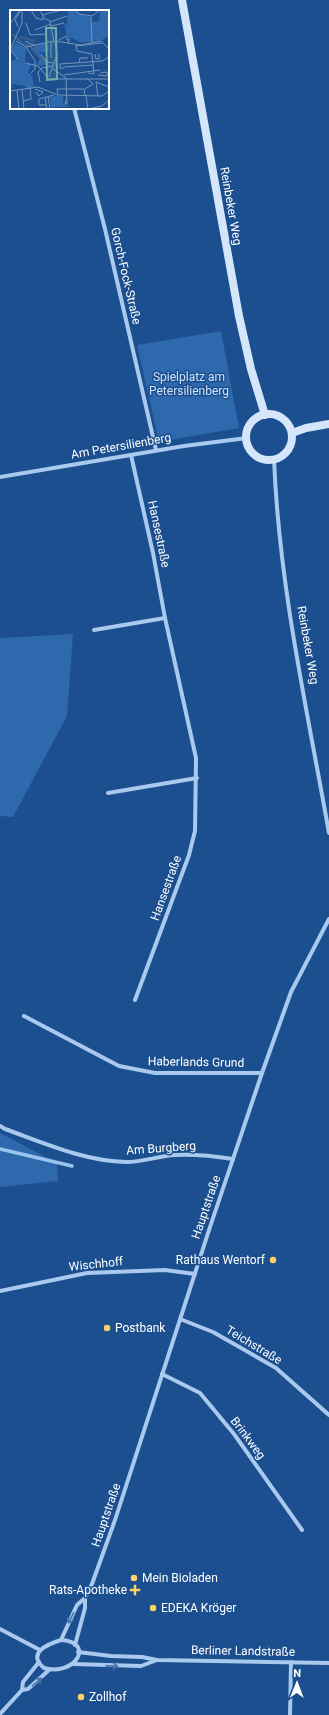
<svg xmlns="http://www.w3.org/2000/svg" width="329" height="1715" viewBox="0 0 329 1715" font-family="Roboto,sans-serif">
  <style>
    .green { fill: #2e69ad }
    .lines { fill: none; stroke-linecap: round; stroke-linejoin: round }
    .stream { stroke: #9cc4f0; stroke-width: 3.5 }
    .minor { stroke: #a9c9ee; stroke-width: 4 }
    .secondary { stroke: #d6e6fa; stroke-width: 8 }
    .oneway { stroke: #4674ac }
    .poi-dot { fill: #ffd166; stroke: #1b4f8f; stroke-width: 1.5 }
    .labels { text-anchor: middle; stroke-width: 3; stroke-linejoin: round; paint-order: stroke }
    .street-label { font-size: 12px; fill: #fff; stroke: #1b4f8f }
    .park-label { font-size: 12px; fill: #cfe3fa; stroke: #1b4f8f }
    .poi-label { font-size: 12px; fill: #fff; stroke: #1b4f8f; text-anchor: start }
    .inset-river { fill: none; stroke: #3c6290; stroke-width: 2 }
    .inset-road { fill: none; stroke: #7695bc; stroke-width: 1 }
    .view { fill: #6fada8; fill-opacity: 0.15; stroke: #6fada8; stroke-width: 2 }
    .inset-edge { fill: none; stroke: #fff; stroke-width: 2 }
  </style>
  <rect width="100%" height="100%" fill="#1b4f8f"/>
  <g class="green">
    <polygon points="221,331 239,428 159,442 137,345"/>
    <polygon points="73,634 67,716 13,817 0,816 0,638"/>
    <polygon points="0,1133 57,1163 58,1181 0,1187"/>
  </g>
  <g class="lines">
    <polyline class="stream" points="0,1149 72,1166"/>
    <g class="minor">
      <polyline points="74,108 105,229 156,450"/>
      <polyline points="131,455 153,553 165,618 196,758 195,831 189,855 135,1000"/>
      <path d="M274,459C279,586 307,709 329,833"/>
      <polyline points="0,477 184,446 247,438"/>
      <polyline points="94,630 165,618"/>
      <polyline points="108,793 197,778"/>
      <polyline points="24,1016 119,1066 155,1073 262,1073"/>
      <path d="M0,1126L5,1129C44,1143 84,1161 126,1162C143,1162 159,1156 175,1155C194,1154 214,1156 233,1159"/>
      <polyline points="0,1291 87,1273 165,1270 195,1274"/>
      <polyline points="180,1319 213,1332 276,1368 329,1415"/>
      <polyline points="162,1374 200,1393 234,1434 302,1530"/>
      <polyline points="0,1629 40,1650"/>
      <polyline points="61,1640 77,1605 85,1598 92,1584 115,1520 210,1227 262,1073 291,992 329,919"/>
      <path d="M61,1640C96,1642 75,1677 44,1668C26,1653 48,1644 61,1640Z"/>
      <polyline points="75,1645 85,1608 85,1598"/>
      <polyline points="78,1652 111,1656 142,1657 157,1660 329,1663"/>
      <polyline points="73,1664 141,1666 157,1660"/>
      <polyline points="22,1690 28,1689 49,1670"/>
      <polyline points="0,1714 22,1690 23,1682 39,1662"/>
      <polyline points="290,1715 291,1662"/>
    </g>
    <g class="secondary">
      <polyline points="182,0 239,316 251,369 265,415"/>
      <circle cx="269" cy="437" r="23"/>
      <polyline points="292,433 306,428 329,424"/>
    </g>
  </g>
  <defs><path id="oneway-shaft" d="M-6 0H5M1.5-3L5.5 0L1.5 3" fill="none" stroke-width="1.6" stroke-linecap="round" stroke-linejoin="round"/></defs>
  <g class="oneway">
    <use href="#oneway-shaft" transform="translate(71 1618) rotate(117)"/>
    <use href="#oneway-shaft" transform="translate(112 1666) rotate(1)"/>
    <use href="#oneway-shaft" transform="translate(37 1682) rotate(-41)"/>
  </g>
  <g class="poi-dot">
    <circle cx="273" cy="1260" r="4"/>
    <circle cx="107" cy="1328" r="4"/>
    <circle cx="134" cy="1578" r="4"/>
    <path d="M133 1584h4v4h4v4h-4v4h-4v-4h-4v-4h4z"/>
    <circle cx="153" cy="1608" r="4"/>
    <circle cx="81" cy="1697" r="4"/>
  </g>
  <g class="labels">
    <g class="street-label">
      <text transform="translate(231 206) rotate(80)" y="4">Reinbeker Weg</text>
      <text transform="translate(126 276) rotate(77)" y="4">Gorch-Fock-Straße</text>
      <text transform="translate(121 446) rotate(-10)" y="4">Am Petersilienberg</text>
      <text transform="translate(159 534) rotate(78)" y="4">Hansestraße</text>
      <text transform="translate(308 645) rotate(80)" y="4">Reinbeker Weg</text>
      <text transform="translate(166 888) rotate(-70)" y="4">Hansestraße</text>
      <text transform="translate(196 1062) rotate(1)" y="4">Haberlands Grund</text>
      <text transform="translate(161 1148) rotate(-4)" y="4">Am Burgberg</text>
      <text transform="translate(206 1207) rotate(-71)" y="4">Hauptstraße</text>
      <text transform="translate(96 1264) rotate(-6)" y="4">Wischhoff</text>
      <text transform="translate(254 1345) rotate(31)" y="4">Teichstraße</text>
      <text transform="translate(248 1438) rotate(53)" y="4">Brinkweg</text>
      <text transform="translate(106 1515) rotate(-71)" y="4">Hauptstraße</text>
      <text transform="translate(243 1651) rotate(1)" y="4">Berliner Landstraße</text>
    </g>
    <g class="park-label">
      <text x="189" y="381">Spielplatz am<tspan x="189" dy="14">Petersilienberg</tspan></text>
    </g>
    <g class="poi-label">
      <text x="265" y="1264" text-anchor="end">Rathaus Wentorf</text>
      <text x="115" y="1332">Postbank</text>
      <text x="142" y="1582">Mein Bioladen</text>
      <text x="127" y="1594" text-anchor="end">Rats-Apotheke</text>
      <text x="161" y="1612">EDEKA Kröger</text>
      <text x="89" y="1701">Zollhof</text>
    </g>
  </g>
  <g transform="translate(10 10)">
    <rect width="99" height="99" fill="#1b4f8f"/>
    <path d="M58,0H66L68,4L81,7V12L89,11L90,0H99V25L92,30L81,32H69L61,27L59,34L54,14L57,15ZM5,33L16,38L15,52L21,55L18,62L22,65L24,78L16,79V76L2,74L1,80L0,50L3,51L7,47L0,40ZM34,33L39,37L37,43L29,42L39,54L29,56L26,53H28L30,48L22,38ZM44,86H53V94L61,97H41L40,87Z" fill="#2e69ad"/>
    <path class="inset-river" d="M3,24L13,34L19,35L33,51M10,27L25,31"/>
    <path class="inset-road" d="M12,0V13M21,0L26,8L33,10V7M30,0L34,8L40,11L44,32M66,0L69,4L82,6L90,0M32,5L52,0M81,7L82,33M40,12L57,6M16,13L20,25L36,24M0,14L10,0M41,16L54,13M8,17L5,10L11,0M25,20L41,14M49,30L56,26L59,33M6,31L16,37L44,31M15,31L26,36M45,31L71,35L91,31L99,39M41,32V48M66,35L67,41L82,44L84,64L78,63M66,36L92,33M16,37L25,51V59L21,63M31,44L36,52L44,53M85,44L86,49H89V44M8,49L0,40L12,13M16,53L28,56L38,68M69,53L70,48H78M54,57L84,55M42,58L56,68M54,58H50V54L92,51L99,47M54,65L90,60M88,65L97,66V62L90,63M39,67L47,45L45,32M56,68L57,94H55L56,90M38,69H99M30,72L28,62L32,58L43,56M28,77L48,85L92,86L99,81M12,79L14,99M25,79L33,82L29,86L26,82M75,79L83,74L77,68M7,80L9,99M0,81L28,77M48,84L47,79H74L75,86M38,86L40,99M76,86L78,99M88,86L86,72L99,77M35,87L37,99M13,91L21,89L20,78M36,95H29V89L44,85M78,99L92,96L99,90"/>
    <path class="view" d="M36,18H46L47,69L37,70Z"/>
    <rect width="99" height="99" class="inset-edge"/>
  </g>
  <g transform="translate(297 1683) rotate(1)" stroke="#1b4f8f" stroke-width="3" paint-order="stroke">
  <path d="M0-3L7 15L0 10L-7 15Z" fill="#ffffff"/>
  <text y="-6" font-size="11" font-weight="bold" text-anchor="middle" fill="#ffffff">N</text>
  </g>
</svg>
